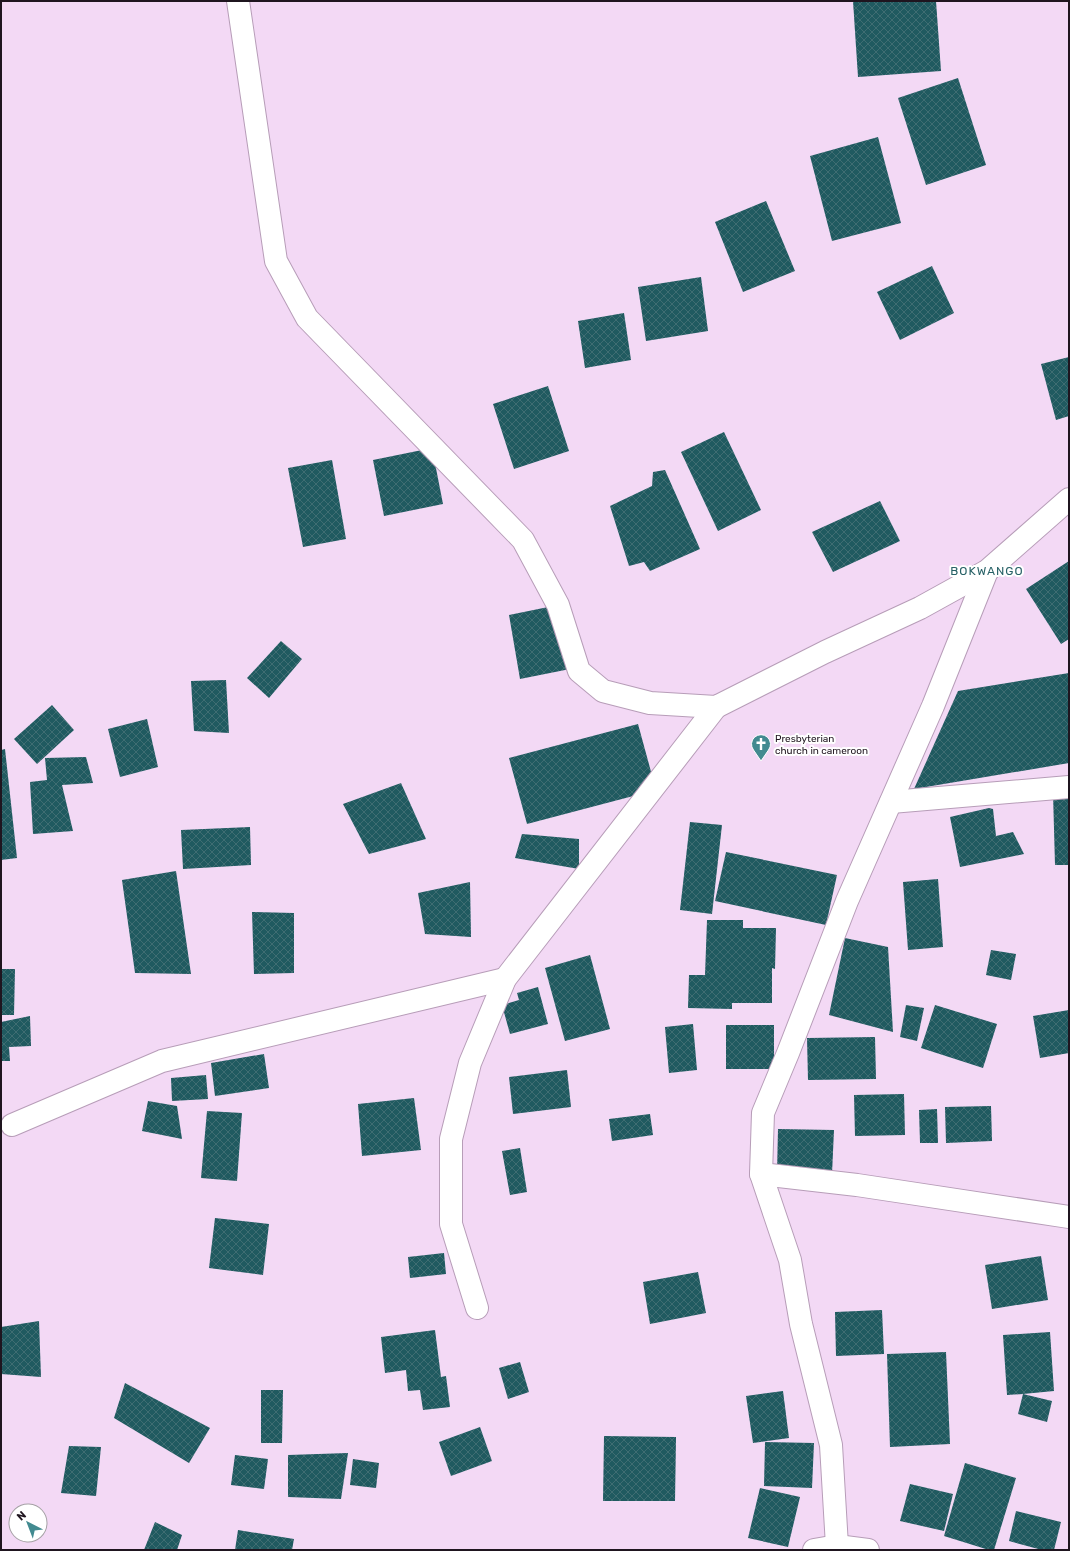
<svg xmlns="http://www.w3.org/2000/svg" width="1070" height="1551" viewBox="0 0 1070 1551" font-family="Rubik,sans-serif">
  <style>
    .building { fill: url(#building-cross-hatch) }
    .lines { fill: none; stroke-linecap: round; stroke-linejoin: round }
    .street-casing { stroke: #b79db8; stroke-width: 24 }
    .street { stroke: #fff; stroke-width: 22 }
    .labels { text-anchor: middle; stroke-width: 4; stroke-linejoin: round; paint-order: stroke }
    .poi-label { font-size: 10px; fill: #1f151f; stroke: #fff; text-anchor: start }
    .quarter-label { font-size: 12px; letter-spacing: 1px; fill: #276166; stroke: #fff }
  </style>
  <defs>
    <pattern id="building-cross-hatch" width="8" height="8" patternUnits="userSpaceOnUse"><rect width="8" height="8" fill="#205a60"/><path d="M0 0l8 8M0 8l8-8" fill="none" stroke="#3f6d72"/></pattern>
  </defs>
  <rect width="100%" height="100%" fill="#f3d9f5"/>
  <g class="building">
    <polygon points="853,1 936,1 941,71 858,77"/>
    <polygon points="958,78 986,165 926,185 898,98"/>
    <polygon points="878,137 901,223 832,241 810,156"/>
    <polygon points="766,201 795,271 743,292 715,222"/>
    <polygon points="932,266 954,313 900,340 877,292"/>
    <polygon points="701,277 708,331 646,341 638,287"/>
    <polygon points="624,313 631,360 585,368 578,321"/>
    <polygon points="1069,357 1069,416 1056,420 1041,364"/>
    <polygon points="548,386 569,451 514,469 493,404"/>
    <polygon points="724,432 761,510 718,531 681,452"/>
    <polygon points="432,448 443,504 384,516 373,460"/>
    <polygon points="332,460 346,539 303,547 288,468"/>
    <polygon points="665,470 700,549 650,571 644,562 629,566 610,506 652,486 653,472"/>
    <polygon points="880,501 900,541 833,572 812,532"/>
    <polygon points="1069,561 1069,639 1061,644 1026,589"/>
    <polygon points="558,605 570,669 520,679 509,615"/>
    <polygon points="281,641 302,659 269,698 247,678"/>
    <polygon points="1069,673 1069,763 914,789 958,691"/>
    <polygon points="226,680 229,733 194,731 191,681"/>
    <polygon points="52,705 74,730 37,764 14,739"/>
    <polygon points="147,719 158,767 120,777 108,729"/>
    <polygon points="638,724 656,790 527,824 509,758"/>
    <polygon points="5,749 17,858 1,860 1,750"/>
    <polygon points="86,757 93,783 62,785 73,831 33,834 30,782 47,780 45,758"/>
    <polygon points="401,783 426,839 369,854 343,804"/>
    <polygon points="1053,793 1069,793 1069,865 1055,865"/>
    <polygon points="989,808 993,809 996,836 1013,832 1024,854 960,867 950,817"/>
    <polygon points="690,822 722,825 712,914 680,910"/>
    <polygon points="250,827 251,865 183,869 181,830"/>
    <polygon points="522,834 579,839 579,869 515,858"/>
    <polygon points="726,852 837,875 826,925 715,901"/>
    <polygon points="176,871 191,974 135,973 122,880"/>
    <polygon points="938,879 943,947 908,950 903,882"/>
    <polygon points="470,882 471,937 425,934 418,893"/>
    <polygon points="252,912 294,913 294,973 254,974"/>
    <polygon points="707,920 743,920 743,928 776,928 775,969 772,968 772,1003 732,1003 732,1009 688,1008 689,975 705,975"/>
    <polygon points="845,938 888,947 893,1032 829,1015"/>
    <polygon points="991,950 1016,954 1011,980 986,975"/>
    <polygon points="590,955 610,1029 565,1041 545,968"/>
    <polygon points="1,969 15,969 14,1015 1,1015"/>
    <polygon points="538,987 548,1024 510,1034 502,1005 519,1000 517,993"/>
    <polygon points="906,1005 924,1008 917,1041 900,1037"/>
    <polygon points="935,1005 997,1024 983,1068 921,1048"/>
    <polygon points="1069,1010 1069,1053 1040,1058 1033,1016"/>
    <polygon points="30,1016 31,1046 9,1047 10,1061 1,1061 1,1022"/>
    <polygon points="693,1024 697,1070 669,1073 665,1027"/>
    <rect x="726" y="1025" width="48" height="44"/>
    <polygon points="875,1037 876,1079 808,1080 807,1038"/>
    <polygon points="264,1054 269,1088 215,1096 211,1063"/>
    <polygon points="567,1070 571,1107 513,1114 509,1077"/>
    <polygon points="206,1075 208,1099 172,1101 171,1078"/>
    <polygon points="904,1094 905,1135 855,1136 854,1095"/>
    <polygon points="414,1098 421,1150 362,1156 358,1104"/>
    <polygon points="148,1101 177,1106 182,1139 142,1131"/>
    <polygon points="991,1106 992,1141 946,1143 945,1107"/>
    <polygon points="937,1109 938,1143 920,1143 919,1110"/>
    <polygon points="207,1111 242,1113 237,1181 201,1178"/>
    <polygon points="650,1114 653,1135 612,1141 609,1119"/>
    <polygon points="778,1129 834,1130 832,1174 777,1173"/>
    <polygon points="520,1148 527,1192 510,1195 502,1151"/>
    <polygon points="215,1218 269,1224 263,1275 209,1268"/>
    <polygon points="444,1253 446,1274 410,1278 408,1257"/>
    <polygon points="1041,1256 1048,1300 992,1309 985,1265"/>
    <polygon points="698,1272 706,1313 650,1324 643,1282"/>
    <polygon points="882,1310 884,1354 836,1356 835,1312"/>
    <polygon points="39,1321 41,1377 1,1374 1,1327"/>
    <polygon points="435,1330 441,1377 446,1376 450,1407 423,1410 420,1390 408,1391 406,1370 385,1373 381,1337"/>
    <polygon points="1050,1332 1054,1391 1023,1394 1052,1401 1047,1422 1018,1414 1023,1394 1007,1395 1003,1335"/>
    <polygon points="946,1352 950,1444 890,1447 887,1354"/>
    <polygon points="520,1362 529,1392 508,1399 499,1368"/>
    <polygon points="125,1383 210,1428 189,1463 114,1418"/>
    <polygon points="261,1390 283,1390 282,1443 261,1443"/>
    <polygon points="783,1391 789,1438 753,1443 746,1396"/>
    <polygon points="480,1427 492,1461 451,1476 439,1442"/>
    <polygon points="604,1436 676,1437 675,1501 603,1501"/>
    <polygon points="765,1442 814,1443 812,1488 764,1486"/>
    <polygon points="69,1446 101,1447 96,1496 61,1493"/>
    <polygon points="348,1453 341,1499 288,1497 288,1455"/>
    <polygon points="235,1455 268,1459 264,1489 231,1485"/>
    <polygon points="353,1459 379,1463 376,1488 350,1485"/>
    <polygon points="965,1463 1016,1478 994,1550 989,1550 944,1536"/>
    <polygon points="910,1484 953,1494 944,1531 900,1521"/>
    <polygon points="760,1488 800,1497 788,1547 748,1538"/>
    <polygon points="1016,1511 1061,1522 1054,1550 1042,1550 1009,1541"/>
    <polygon points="155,1522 182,1535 177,1550 144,1550"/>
    <polygon points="238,1530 294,1539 292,1550 235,1550"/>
  </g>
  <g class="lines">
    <defs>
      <g id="street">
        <polyline points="238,1 276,261 307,318 523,540 558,605 579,671 603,691 650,703 716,707 825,652 920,608 987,571 1069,499"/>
        <polyline points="891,802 1069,787"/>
        <polyline points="12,1125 162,1061 505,979"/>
        <polyline points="761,1174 857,1185 1069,1217"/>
        <polyline points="477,1308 451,1224 451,1139 470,1063 505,979 716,707"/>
        <polyline points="837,1546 831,1445 801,1324 790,1260 761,1174 763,1113 788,1053 847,901 933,706 987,571"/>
        <polyline points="814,1550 837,1546 868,1550"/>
      </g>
    </defs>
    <use href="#street" class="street-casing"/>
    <use href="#street" class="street"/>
  </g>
  <defs>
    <symbol id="church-pin" viewBox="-11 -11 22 30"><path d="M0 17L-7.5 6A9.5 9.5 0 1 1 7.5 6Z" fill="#428a90" stroke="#fff"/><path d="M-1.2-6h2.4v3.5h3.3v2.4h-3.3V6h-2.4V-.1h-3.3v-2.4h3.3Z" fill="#fff"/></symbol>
  </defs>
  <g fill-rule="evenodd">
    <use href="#church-pin" x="750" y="733" width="22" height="30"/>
  </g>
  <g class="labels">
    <g class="poi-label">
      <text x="775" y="742">Presbyterian<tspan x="775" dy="12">church in cameroon</tspan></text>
    </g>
    <g class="quarter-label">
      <text x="987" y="575">BOKWANGO</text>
    </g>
  </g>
  <rect width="1070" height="1551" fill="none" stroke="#1f151f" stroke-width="4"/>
  <g transform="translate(28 1523) rotate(318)"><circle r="19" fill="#ffffff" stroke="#a5a1a5"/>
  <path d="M0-3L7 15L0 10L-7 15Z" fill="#428a90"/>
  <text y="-6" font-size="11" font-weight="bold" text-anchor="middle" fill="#1f151f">N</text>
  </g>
</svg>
